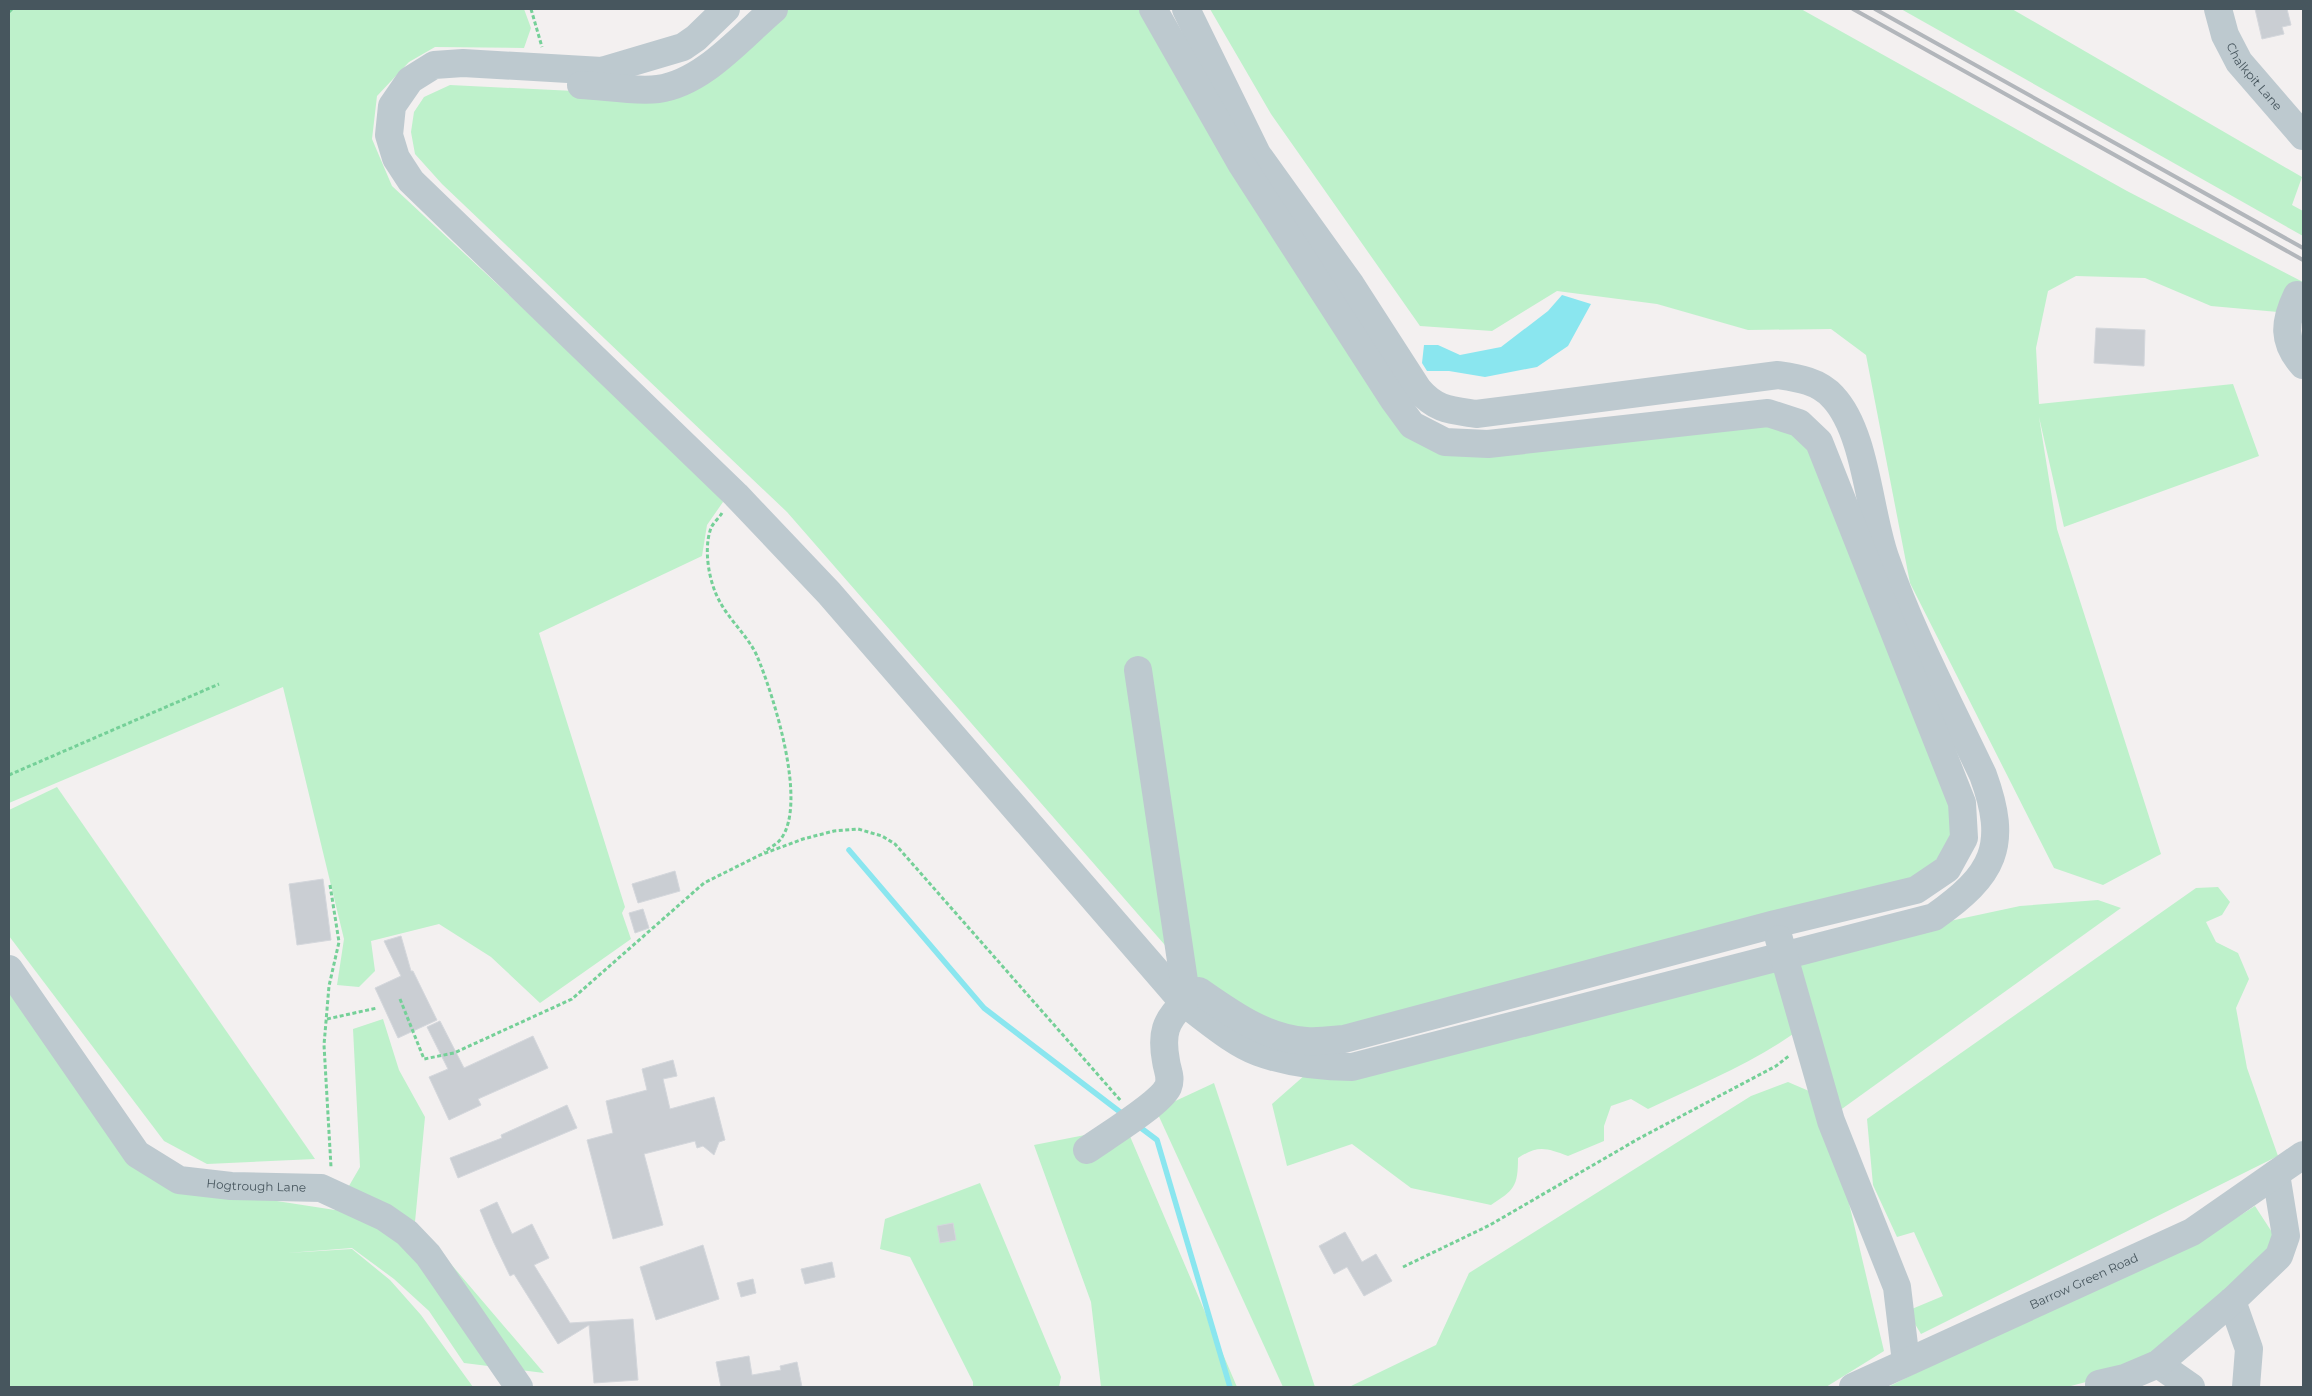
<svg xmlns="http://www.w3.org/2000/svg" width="2312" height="1396" viewBox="0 0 2312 1396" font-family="Montserrat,sans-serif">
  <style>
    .green { fill: #bef1cb }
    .water { fill: #8ae6ef }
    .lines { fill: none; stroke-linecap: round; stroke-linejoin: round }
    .stream { stroke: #8ae6ef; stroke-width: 5.5 }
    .building { fill: #caced3; stroke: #d4d7dc }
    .path { stroke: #75d098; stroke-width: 3; stroke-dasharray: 4 2.5; stroke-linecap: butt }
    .minor { stroke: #bdc9cf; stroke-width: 28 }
    .rail { stroke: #b2b6bb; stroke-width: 4 }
    .labels { text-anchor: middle; stroke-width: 4.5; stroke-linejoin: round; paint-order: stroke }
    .street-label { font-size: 12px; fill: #47565e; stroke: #fff }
  </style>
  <rect width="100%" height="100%" fill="#f3f0f0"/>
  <g class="green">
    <polygon points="9,9 524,9 531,28 524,48 435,47 409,62 377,96 372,139 392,186 719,491 723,502 707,525 702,556 539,633 625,907 622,913 631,939 540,1003 491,957 439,924 371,941 375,971 359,987 337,985 344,939 283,687 9,803"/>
    <polygon points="782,9 1151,9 1384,401 1443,447 1766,420 1813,445 1955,804 1956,839 1912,885 1304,1036 1205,991 787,512 442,184 415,154 411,132 414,112 424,97 450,85 656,95"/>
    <polygon points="1210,9 1801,9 2127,191 2303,282 2303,298 2278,312 2211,306 2145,278 2076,276 2048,291 2036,348 2039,404 2233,384 2259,456 2064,527 2039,417 2057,529 2161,854 2103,885 2054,868 1910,583 1866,355 1831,329 1748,330 1657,304 1557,291 1492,331 1420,326 1271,114"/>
    <polygon points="1901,9 2012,9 2302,177 2292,205 2303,211 2303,236"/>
    <polygon points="57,787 315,1159 207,1164 164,1141 9,936 9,810"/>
    <polygon points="2218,887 2230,902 2222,915 2206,922 2216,942 2238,953 2249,979 2236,1008 2247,1068 2278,1156 1921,1334 1907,1311 1943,1296 1914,1232 1897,1237 1873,1185 1867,1119 2196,888"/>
    <polygon points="2098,900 2121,908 1839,1111 1791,955 2020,906"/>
    <path d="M1770,963L1788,990L1796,1032C1751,1064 1698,1085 1648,1109L1631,1099L1611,1106L1604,1126V1141L1568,1156C1546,1148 1538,1145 1518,1158C1518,1187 1514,1190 1491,1205L1411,1188L1352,1144L1287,1166L1272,1104L1305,1075Z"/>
    <polygon points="9,992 132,1161 231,1194 335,1210 360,1167 353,1029 383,1019 399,1070 425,1117 415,1222 544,1373 464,1363 429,1311 394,1279 352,1248 287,1253 352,1249 390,1280 421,1315 473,1387 9,1387"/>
    <polygon points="1788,1082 1809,1091 1839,1161 1884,1351 1826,1387 1349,1387 1436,1345 1469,1273 1751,1096"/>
    <polygon points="1214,1083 1315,1387 1283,1387 1156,1110"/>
    <polygon points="1126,1127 1237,1387 1101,1387 1091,1302 1034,1145"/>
    <polygon points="980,1183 1061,1377 1059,1387 973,1387 973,1382 910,1257 880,1249 885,1219"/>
    <polygon points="2255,1206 2279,1243 2185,1336 2105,1377 2067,1387 1888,1387 1993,1334 2198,1242"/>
  </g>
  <polygon class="water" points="1562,295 1591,304 1568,346 1537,367 1485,377 1449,371 1427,371 1422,363 1424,345 1438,345 1460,355 1501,347 1548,311"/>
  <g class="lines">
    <g class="stream">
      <polyline points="849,850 984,1008 1124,1115"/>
      <polyline points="1137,1125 1157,1140 1230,1387"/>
    </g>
  </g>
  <g class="building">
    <polygon points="2255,9 2287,9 2291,25 2282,27 2284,34 2262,39"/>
    <polygon points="2096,328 2145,330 2144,366 2094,363"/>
    <polygon points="675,871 680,891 638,903 632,884"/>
    <polygon points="323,879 331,940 297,945 289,884"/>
    <polygon points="643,909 649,928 635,933 629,913"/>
    <polygon points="401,936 411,971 413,971 437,1020 398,1038 375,988 401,976 384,941"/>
    <polygon points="440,1021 464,1068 533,1036 548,1068 478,1099 481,1105 449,1120 429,1077 448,1069 427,1027"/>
    <polygon points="673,1060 677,1076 663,1079 670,1109 714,1097 725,1140 719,1142 714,1155 703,1146 697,1148 695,1141 644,1154 663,1225 613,1239 587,1140 613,1133 606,1101 647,1090 642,1069"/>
    <polygon points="567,1105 577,1128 458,1178 450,1158 502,1138 501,1135"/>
    <polygon points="497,1202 512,1234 532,1224 549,1258 534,1265 570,1323 633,1319 638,1380 594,1383 589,1325 558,1344 514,1274 510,1276 494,1243 480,1210"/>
    <polygon points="953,1223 956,1240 940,1243 937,1226"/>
    <polygon points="1345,1232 1362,1262 1376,1254 1392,1281 1364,1296 1347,1267 1334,1274 1319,1246"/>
    <polygon points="703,1245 719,1299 656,1320 640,1267"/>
    <polygon points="832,1262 835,1277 805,1284 801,1269"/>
    <polygon points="753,1279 756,1293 741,1297 737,1283"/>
    <polygon points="749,1356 752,1375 781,1370 780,1366 797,1362 802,1387 721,1387 716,1362"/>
  </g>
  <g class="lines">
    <g class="path">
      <polyline points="531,9 542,47"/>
      <polyline points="9,12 12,9"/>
      <path d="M722,513C719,518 713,523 711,528C703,549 709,583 720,602C730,621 748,636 757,656C773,694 809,805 780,840C776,845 769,848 764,852"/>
      <polyline points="9,775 219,684"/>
      <polyline points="330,885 339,942 329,986 324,1045 331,1167"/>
      <polyline points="400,999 424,1059 454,1053 572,999 704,883 760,855 803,839 834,831 858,829 882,836 895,844 1121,1101"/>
      <polyline points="327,1019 377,1008"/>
      <polyline points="1403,1267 1490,1225 1638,1139 1776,1066 1790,1055"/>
    </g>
    <g class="minor">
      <path d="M726,9L696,38L683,47L602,71L463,63L434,65L410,80L392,106L389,135L396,158L411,181L736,495L829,593L1184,1003C1205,1018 1233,1043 1258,1052C1288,1063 1320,1067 1352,1067L1934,917C1994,875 2009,846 1983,775C1949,703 1911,632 1885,557C1869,512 1866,432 1833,397C1819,381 1798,378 1778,375L1476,414C1450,410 1436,410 1418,389L1351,285L1257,154L1186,9"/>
      <path d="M1153,9L1242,165L1393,399L1412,425L1445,442L1488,444L1768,413L1799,423L1819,442L1962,803L1964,838L1947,869L1916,890L1775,924L1344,1039C1332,1040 1319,1042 1306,1041C1265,1038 1232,1014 1199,991"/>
      <path id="s1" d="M2218,9L2225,35L2239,62L2303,136"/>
      <path d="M581,85C604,86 635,92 658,89C703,83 741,37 774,9"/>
      <path d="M2297,295C2284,322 2282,342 2303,365"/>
      <polyline points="1779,939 1831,1121 1897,1287 1906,1362"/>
      <path id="s2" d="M9,969L137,1154L179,1180L231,1186L321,1188L384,1217L407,1233L428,1255L519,1387"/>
      <path d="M1087,1150C1105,1137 1160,1104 1168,1087C1172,1077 1167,1070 1166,1061C1161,1034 1165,1021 1184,1003V981L1138,670"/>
      <polyline points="2232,1301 2249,1349 2246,1387"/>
      <polyline points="2158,1364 2191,1387"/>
      <polyline points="2099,1384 2125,1378 2158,1364 2232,1301 2279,1256 2286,1236 2276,1174"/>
      <path id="s3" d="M1853,1387L2192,1232L2303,1155"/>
    </g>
    <g class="rail">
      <polyline points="1853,9 2303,260"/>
      <polyline points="1875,9 2303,248"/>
    </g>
  </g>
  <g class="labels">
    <g class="street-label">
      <text dy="4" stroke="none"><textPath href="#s1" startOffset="78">Chalkpit Lane</textPath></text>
      <text dy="4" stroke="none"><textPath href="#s2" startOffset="352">Hogtrough Lane</textPath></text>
      <text dy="4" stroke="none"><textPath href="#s3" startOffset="254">Barrow Green Road</textPath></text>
    </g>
  </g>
  <rect width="2312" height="1396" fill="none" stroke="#47565e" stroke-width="20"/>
</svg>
